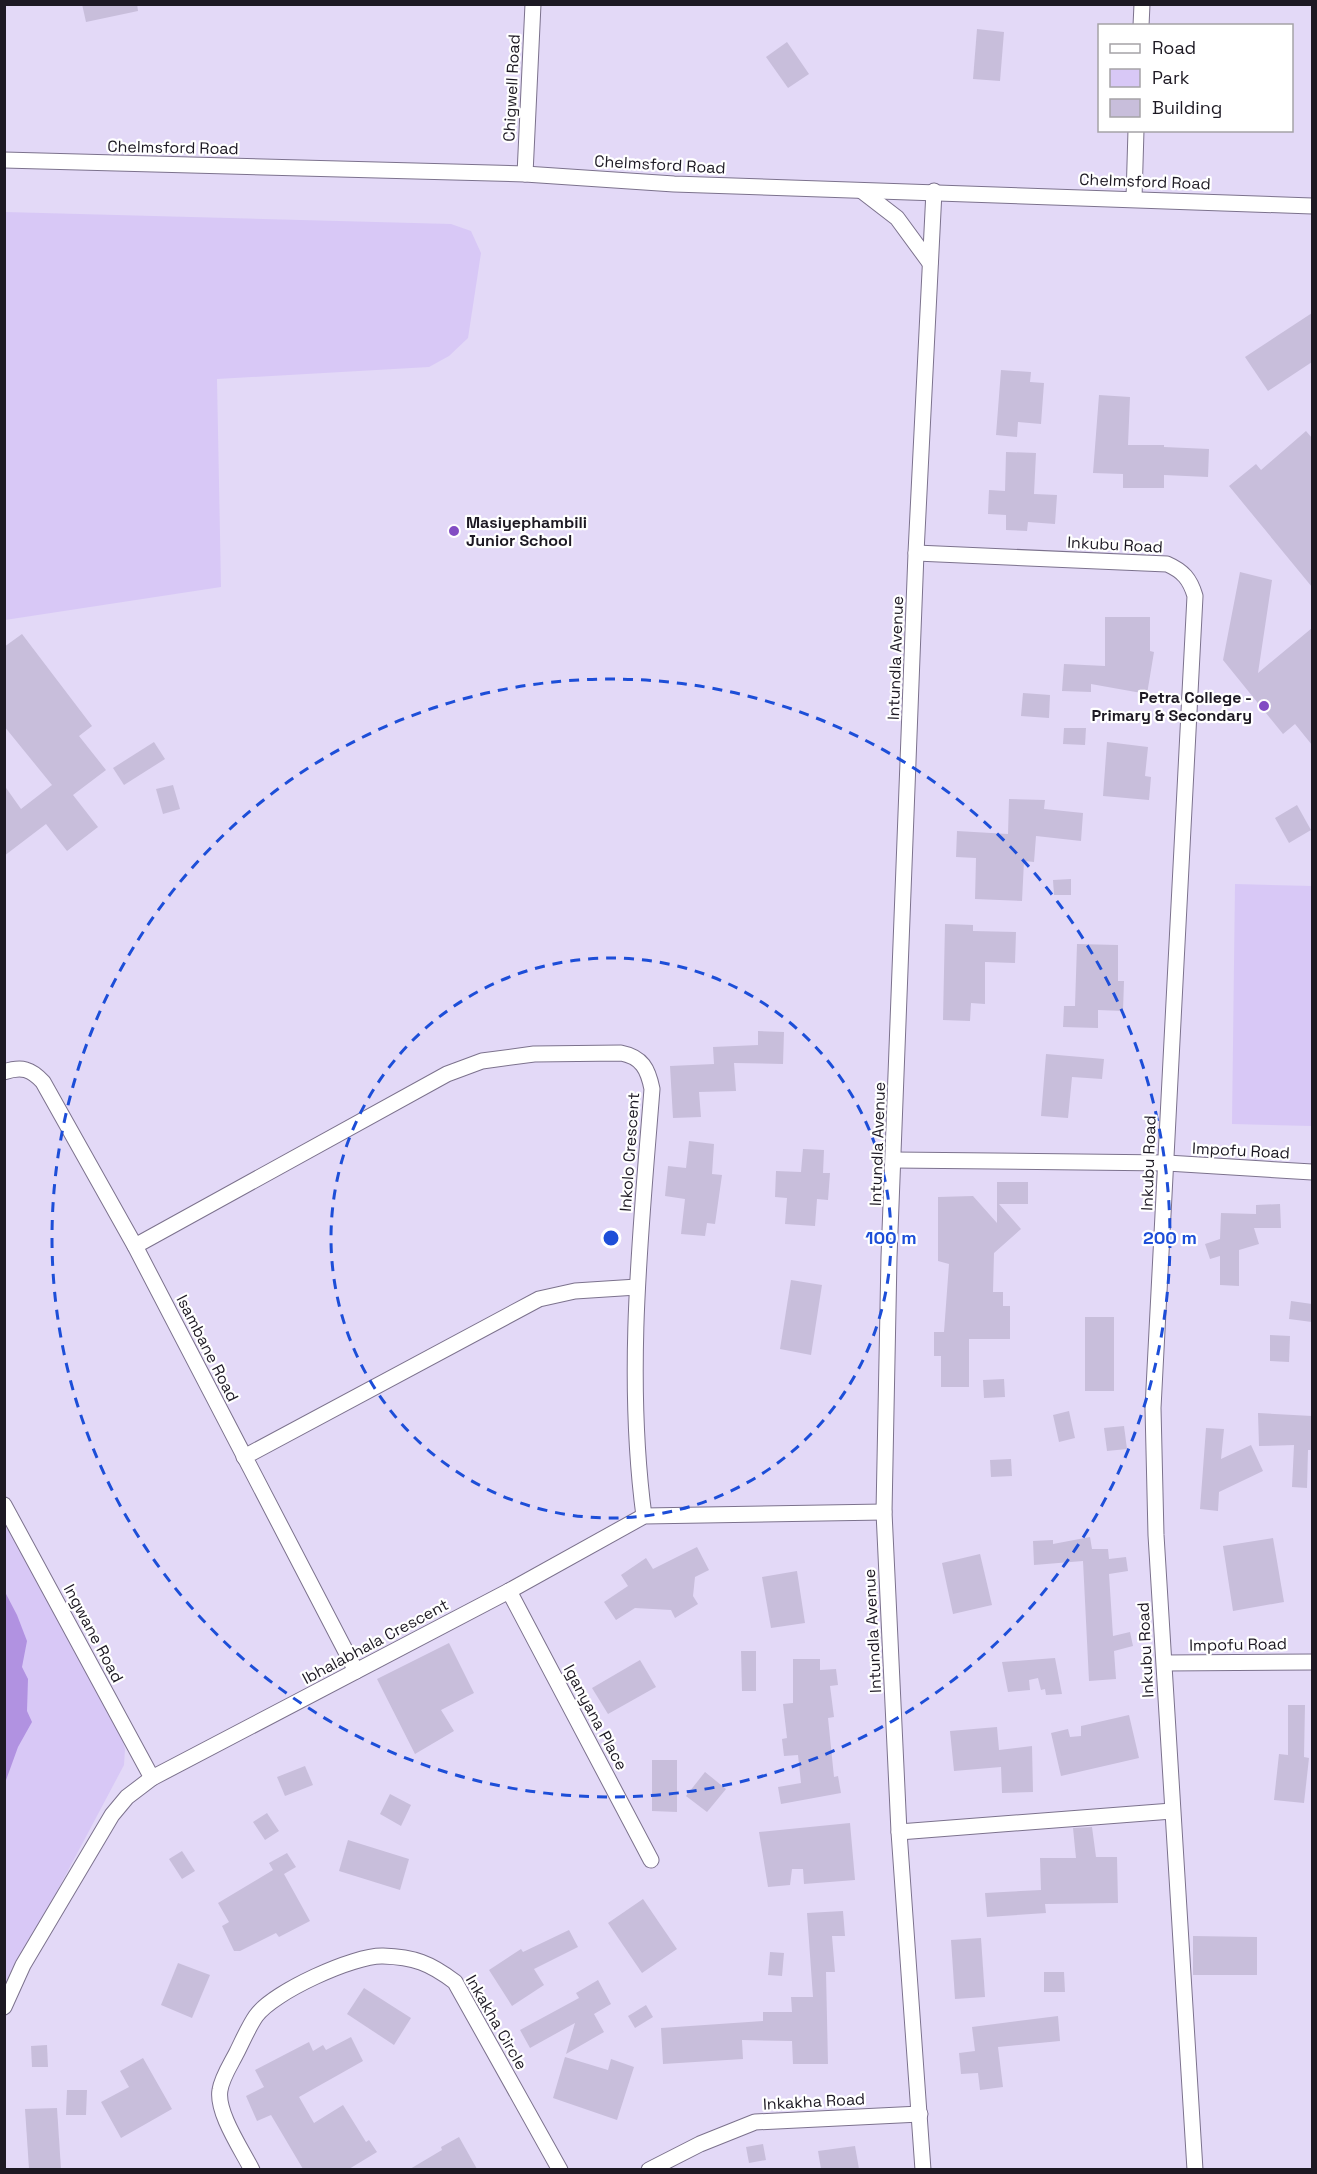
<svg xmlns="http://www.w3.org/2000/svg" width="1317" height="2174" viewBox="0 0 1317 2174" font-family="'Space Grotesk',sans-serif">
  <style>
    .green { fill: #d8c8f6 }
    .forest { fill: #b192e1 }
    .building { fill: #c8bedb }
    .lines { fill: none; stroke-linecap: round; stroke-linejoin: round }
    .minor-casing { stroke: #7c728d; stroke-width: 17 }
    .minor { stroke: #fff; stroke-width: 15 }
    .ring { fill: none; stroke: #1d4ed8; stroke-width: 3; stroke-dasharray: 10 8 }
    .poi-dot { fill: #824cc3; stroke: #fff; stroke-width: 2 }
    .labels { text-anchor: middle; stroke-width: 4.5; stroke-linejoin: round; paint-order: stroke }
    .street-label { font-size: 16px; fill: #1d1923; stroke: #fff }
    .poi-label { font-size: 16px; font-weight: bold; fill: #1d1923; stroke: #fff; text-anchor: start }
    .centre { fill: #1d4ed8; stroke: #fff; stroke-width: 3 }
    .ring-label { font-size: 18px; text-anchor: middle; font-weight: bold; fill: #1d4ed8; stroke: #fff; stroke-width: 4.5; stroke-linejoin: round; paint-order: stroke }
  </style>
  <rect width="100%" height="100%" fill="#e3d9f7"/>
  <g class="green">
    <polygon points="5,212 451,224 471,231 481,253 468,338 449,356 429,367 217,379 221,587 5,620"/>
    <polygon points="1235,884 1312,886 1312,1126 1232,1124"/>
    <polygon points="5,1519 120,1732 125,1749 124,1765 20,1961 5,1996"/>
  </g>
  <polygon class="forest" points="5,1592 17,1615 27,1641 22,1667 28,1679 27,1711 32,1722 18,1747 5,1783"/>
  <g class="building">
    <polygon points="82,4 137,4 138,11 86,22"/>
    <polygon points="977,29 1004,32 1000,81 973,79"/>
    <polygon points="787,42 809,74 788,88 766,57"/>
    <polygon points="1312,313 1312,362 1268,391 1245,357"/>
    <polygon points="1001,370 1031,372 1030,382 1044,383 1041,424 1018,422 1017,437 996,435"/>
    <polygon points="1099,395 1130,397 1128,445 1164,445 1164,447 1209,449 1208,477 1164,475 1164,488 1123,488 1123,474 1093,473"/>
    <polygon points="1306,431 1312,438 1312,587 1229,486 1256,464 1261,470"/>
    <polygon points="1006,452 1036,453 1034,494 1057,495 1055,524 1028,522 1027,531 1006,530 1006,515 988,514 989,490 1005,491"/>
    <polygon points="1240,572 1272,580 1258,673 1312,628 1312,745 1295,724 1283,734 1223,660"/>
    <polygon points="1105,617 1150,617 1150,651 1154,652 1147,694 1091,684 1091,692 1062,691 1064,664 1105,666"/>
    <polygon points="22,634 92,726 79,736 106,770 73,795 98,827 67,851 46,824 4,856 4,785 21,809 52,785 4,726 4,647"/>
    <polygon points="1023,693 1050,695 1049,718 1021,716"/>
    <polygon points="1064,728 1086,728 1085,745 1063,744"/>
    <polygon points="154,742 165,759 124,785 113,768"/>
    <polygon points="1107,742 1148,747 1145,776 1151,777 1149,800 1103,796"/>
    <polygon points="173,785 180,809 163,814 156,789"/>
    <polygon points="1009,799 1045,800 1044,809 1083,813 1081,841 1036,836 1034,862 1024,861 1022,901 975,899 976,858 956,857 957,831 1008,834"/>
    <polygon points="1297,805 1311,830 1289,843 1275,818"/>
    <polygon points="1071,879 1071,895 1054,895 1053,880"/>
    <polygon points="945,924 973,925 973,931 1016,932 1015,963 985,962 985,1004 971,1003 970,1021 943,1020"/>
    <polygon points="1077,944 1118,945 1118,981 1124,981 1123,1011 1098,1010 1098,1028 1063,1027 1064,1006 1075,1006"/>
    <polygon points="758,1031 784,1032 783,1064 734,1063 736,1091 699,1092 701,1117 673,1118 670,1066 714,1064 713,1047 758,1045"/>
    <polygon points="1046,1054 1104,1059 1102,1079 1072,1077 1068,1118 1041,1116"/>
    <polygon points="689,1141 714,1144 712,1174 722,1175 715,1224 707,1223 705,1236 681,1234 685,1199 665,1196 668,1166 686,1168"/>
    <polygon points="803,1149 824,1150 823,1173 830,1173 828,1200 817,1199 815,1226 785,1224 787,1198 775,1197 776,1171 801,1172"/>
    <polygon points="997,1182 1028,1182 1028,1204 999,1204 1021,1229 994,1253 993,1292 1003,1292 1003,1306 1010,1306 1010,1339 969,1339 969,1387 941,1387 941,1356 934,1356 934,1332 944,1332 949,1264 938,1261 938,1197 973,1196 997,1223"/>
    <polygon points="1280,1204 1281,1228 1254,1228 1259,1244 1239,1250 1239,1286 1220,1285 1220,1256 1210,1259 1205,1244 1220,1239 1221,1213 1256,1214 1256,1205"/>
    <polygon points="791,1280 822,1285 811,1355 780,1349"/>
    <polygon points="1291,1301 1312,1304 1312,1322 1289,1319"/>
    <rect x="1085" y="1317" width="29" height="74"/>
    <polygon points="1270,1335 1290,1336 1289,1362 1270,1361"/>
    <polygon points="1004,1379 1005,1397 984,1398 983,1380"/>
    <polygon points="1069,1411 1075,1438 1059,1442 1053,1415"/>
    <polygon points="1258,1413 1312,1416 1312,1450 1308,1450 1307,1488 1292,1487 1294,1445 1259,1446"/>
    <polygon points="1124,1426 1127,1449 1107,1451 1104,1428"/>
    <polygon points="1206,1428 1224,1429 1221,1459 1251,1445 1263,1471 1219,1492 1218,1511 1200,1509"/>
    <polygon points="1011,1459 1012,1476 991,1477 990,1460"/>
    <polygon points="1090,1537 1092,1549 1108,1549 1109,1559 1126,1557 1128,1571 1109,1574 1113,1636 1130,1632 1133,1646 1114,1651 1116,1679 1089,1681 1083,1561 1034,1565 1033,1541 1053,1540 1053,1544"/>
    <polygon points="1273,1538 1284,1602 1233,1611 1223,1546"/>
    <polygon points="697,1547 709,1570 695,1577 693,1596 698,1604 675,1618 671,1610 635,1608 616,1620 604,1602 628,1586 621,1575 646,1558 653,1569"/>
    <polygon points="980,1554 992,1605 953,1614 942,1563"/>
    <polygon points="797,1571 805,1623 771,1628 762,1577"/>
    <polygon points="449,1643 474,1693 441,1710 454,1731 415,1754 377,1679"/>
    <polygon points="741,1651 756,1651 756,1691 742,1691"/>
    <polygon points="1055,1658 1062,1694 1046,1695 1045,1689 1041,1690 1038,1678 1029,1680 1030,1690 1008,1692 1002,1662"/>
    <polygon points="793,1659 820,1659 820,1670 836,1669 838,1685 830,1686 834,1717 828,1718 834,1777 838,1776 841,1793 781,1804 778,1787 801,1783 798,1755 784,1756 782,1739 787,1738 783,1704 793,1703"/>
    <polygon points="640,1660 656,1687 608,1714 592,1688"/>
    <polygon points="1288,1705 1305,1705 1304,1757 1309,1758 1304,1803 1274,1800 1279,1754 1288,1755"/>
    <polygon points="1129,1715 1139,1758 1061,1776 1051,1733 1068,1729 1070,1737 1081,1736 1081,1726"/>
    <polygon points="997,1727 999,1750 1032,1746 1033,1792 1002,1793 1001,1767 954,1771 950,1731"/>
    <polygon points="652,1760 677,1760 677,1812 652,1811"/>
    <polygon points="305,1766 313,1785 285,1796 277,1777"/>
    <polygon points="705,1772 726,1789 707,1812 686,1796"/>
    <polygon points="390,1794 411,1805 401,1826 380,1814"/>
    <polygon points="267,1813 279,1831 265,1840 253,1822"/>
    <polygon points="850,1823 855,1880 804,1884 803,1869 792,1869 790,1885 768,1887 759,1832"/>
    <polygon points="1092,1827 1096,1857 1117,1857 1118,1903 1045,1904 1046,1913 987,1917 985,1893 1041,1890 1040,1858 1076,1858 1073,1828"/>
    <polygon points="348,1840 409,1859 400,1890 339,1871"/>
    <polygon points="182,1851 195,1871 182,1879 169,1859"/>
    <polygon points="287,1853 296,1867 284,1874 310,1921 279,1937 276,1933 240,1951 234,1951 222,1926 229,1922 218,1903 273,1870 269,1863"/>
    <polygon points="643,1899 677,1949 642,1973 608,1923"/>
    <polygon points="843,1911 845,1936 832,1936 835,1972 826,1972 828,2064 793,2064 792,2041 742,2040 743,2059 663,2064 661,2028 763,2021 763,2012 792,2012 791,1997 813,1997 807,1913"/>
    <polygon points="569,1930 578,1947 534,1969 544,1985 512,2006 489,1970 521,1949 523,1952"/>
    <polygon points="1193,1936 1257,1937 1257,1975 1193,1975"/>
    <polygon points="981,1938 985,1997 955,1999 951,1940"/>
    <polygon points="770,1952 784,1953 782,1976 768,1975"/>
    <polygon points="178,1963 210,1975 192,2018 161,2005"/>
    <polygon points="1044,1972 1064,1972 1065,1992 1044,1992"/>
    <polygon points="598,1980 611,2004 594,2014 604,2032 566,2054 575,2023 530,2048 520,2030 579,1998 576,1993"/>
    <polygon points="364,1988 411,2018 394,2045 347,2014"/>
    <polygon points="646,2005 653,2017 635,2028 628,2016"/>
    <polygon points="1058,2016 1060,2041 998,2047 1003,2087 980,2090 978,2073 961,2074 959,2053 975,2051 972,2027"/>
    <polygon points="351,2037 363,2061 299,2097 314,2123 343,2105 366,2142 369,2140 377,2152 349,2169 303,2169 271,2115 257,2121 246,2096 264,2087 255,2070 309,2042 313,2051 323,2045 326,2050"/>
    <polygon points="47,2045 48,2067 32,2067 31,2046"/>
    <polygon points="565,2057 608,2070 611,2059 634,2067 617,2120 553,2098"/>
    <polygon points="143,2058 172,2109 121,2138 101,2102 129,2087 120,2071"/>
    <polygon points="67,2090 87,2090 86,2115 66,2115"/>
    <polygon points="57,2108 61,2169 29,2169 25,2109"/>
    <polygon points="459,2137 477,2169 410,2169 442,2150 441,2147"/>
    <polygon points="763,2144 766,2160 749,2163 746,2147"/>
    <polygon points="855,2146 859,2169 821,2169 818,2151"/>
  </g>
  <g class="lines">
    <defs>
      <g id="minor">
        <polyline points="1141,26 1142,4"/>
        <polyline points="4,160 525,174 674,184 1312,206"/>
        <polyline points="525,174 533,4"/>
        <polyline points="862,191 897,218 930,263"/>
        <polyline points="1134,198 1136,130"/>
        <path d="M916,553L1167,564C1183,571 1190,579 1195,596L1153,1408L1156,1535L1195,2170"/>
        <path d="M4,1072C22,1066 31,1069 43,1082L135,1246L356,1671"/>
        <polyline points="894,1160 1167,1163 1312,1172"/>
        <path d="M135,1246L447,1074L482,1061L534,1054L621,1053C642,1057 648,1069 652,1089C641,1230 625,1374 644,1516"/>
        <polyline points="244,1457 539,1299 575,1291 637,1287"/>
        <polyline points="4,1505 152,1778"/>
        <polyline points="509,1591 651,1860"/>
        <polyline points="1165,1663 1312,1662"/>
        <polyline points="899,1832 1172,1811"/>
        <polyline points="4,2007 23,1965 112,1815 127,1797 152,1778 509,1591 644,1516 884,1512"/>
        <path d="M252,2170C242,2150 216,2112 220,2090C222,2077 231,2064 237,2052C243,2040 249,2026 256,2016C273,1992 354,1955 383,1956C414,1957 430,1963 455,1982L560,2170"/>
        <polyline points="649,2170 700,2144 755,2122 920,2114"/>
        <polyline points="923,2170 899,1832 884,1512 889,1257 916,553 934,191"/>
      </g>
    </defs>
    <use href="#minor" class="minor-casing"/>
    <use href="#minor" class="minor"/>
  </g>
  <g class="ring">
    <circle cx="611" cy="1238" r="280"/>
    <circle cx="611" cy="1238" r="559"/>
  </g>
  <g class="poi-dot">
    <circle cx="454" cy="531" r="6"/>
    <circle cx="1264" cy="706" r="6"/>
  </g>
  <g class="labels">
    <g class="street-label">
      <text transform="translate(511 88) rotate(-87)" y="6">Chigwell Road</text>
      <text transform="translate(173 147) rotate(1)" y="6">Chelmsford Road</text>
      <text transform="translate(660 164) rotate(3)" y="6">Chelmsford Road</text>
      <text transform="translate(1145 181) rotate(2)" y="6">Chelmsford Road</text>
      <text transform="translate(1115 544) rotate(3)" y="6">Inkubu Road</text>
      <text transform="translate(895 658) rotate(-88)" y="6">Intundla Avenue</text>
      <text transform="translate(877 1144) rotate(-88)" y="6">Intundla Avenue</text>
      <text transform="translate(1241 1150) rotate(3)" y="6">Impofu Road</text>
      <text transform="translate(629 1152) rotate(-86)" y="6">Inkolo Crescent</text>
      <text transform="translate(1148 1163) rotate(-88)" y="6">Inkubu Road</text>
      <text transform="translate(208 1348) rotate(63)" y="6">Isambane Road</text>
      <text transform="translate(872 1631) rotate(-93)" y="6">Intundla Avenue</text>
      <text transform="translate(94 1633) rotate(62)" y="6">Ingwane Road</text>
      <text transform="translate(375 1641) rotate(-28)" y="6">Ibhalabhala Crescent</text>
      <text transform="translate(1238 1644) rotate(-1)" y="6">Impofu Road</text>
      <text transform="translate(1145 1650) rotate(-93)" y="6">Inkubu Road</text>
      <text transform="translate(596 1717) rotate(62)" y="6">Iganyana Place</text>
      <text transform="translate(497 2022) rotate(60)" y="6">Inkakha Circle</text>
      <text transform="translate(814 2101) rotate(-3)" y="6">Inkakha Road</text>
    </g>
    <g class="poi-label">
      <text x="466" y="528">Masiyephambili<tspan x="466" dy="18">Junior School</tspan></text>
      <text x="1252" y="703" text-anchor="end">Petra College -<tspan x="1252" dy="18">Primary &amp; Secondary</tspan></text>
    </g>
  </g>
  <circle cx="611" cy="1238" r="9" class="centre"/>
  <g class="ring-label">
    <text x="891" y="1244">100 m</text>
    <text x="1170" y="1244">200 m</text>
  </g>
  <rect width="1317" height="2174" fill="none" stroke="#1d1923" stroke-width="12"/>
  <rect x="1098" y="24" width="195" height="108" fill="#ffffff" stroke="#a5a3a7" stroke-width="1.5"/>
  <rect x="1110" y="44" width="30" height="9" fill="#ffffff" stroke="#a5a3a7" stroke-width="1.5"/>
  <text x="1152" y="54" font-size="18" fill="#1d1923">Road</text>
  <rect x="1110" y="69" width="30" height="18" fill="#d8c8f6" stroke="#a5a3a7" stroke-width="1.5"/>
  <text x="1152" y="84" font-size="18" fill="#1d1923">Park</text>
  <rect x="1110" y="99" width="30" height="18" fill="#c8bedb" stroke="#a5a3a7" stroke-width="1.5"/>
  <text x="1152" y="114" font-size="18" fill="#1d1923">Building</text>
</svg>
